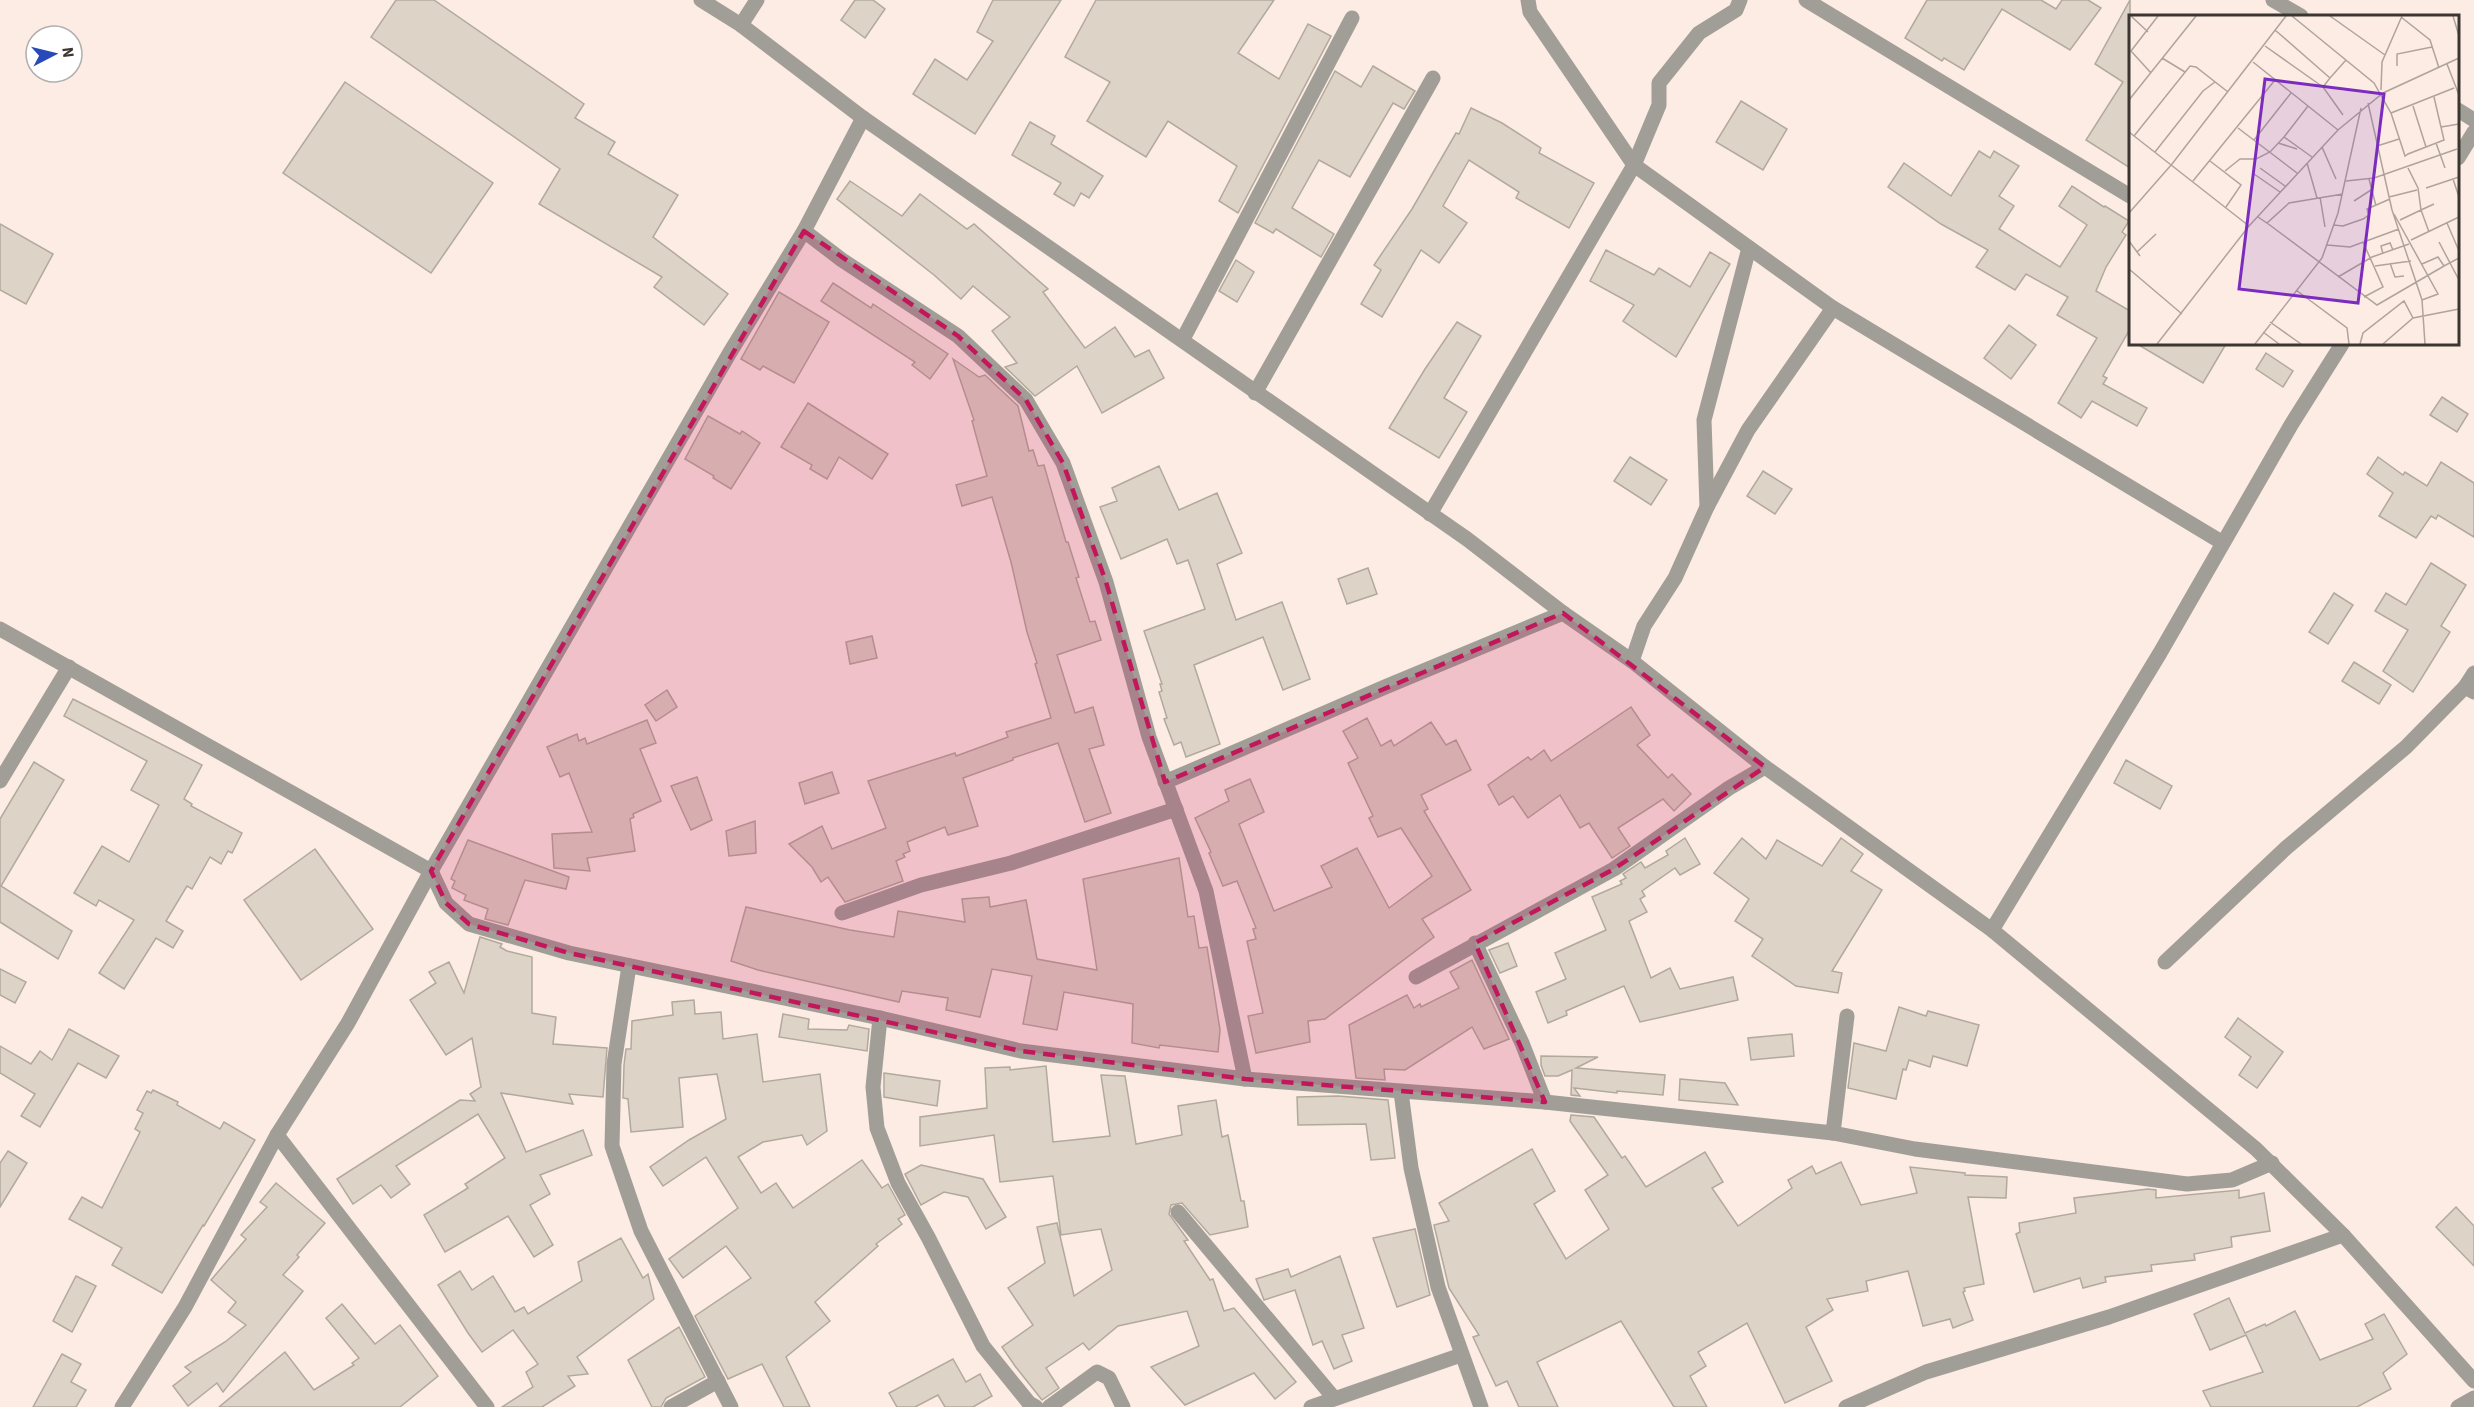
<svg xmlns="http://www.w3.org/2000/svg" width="2474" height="1407" viewBox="0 0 2474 1407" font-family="'Source Sans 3',sans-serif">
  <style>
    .building { fill: #ddd3c6; stroke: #b2a99d; stroke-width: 1.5 }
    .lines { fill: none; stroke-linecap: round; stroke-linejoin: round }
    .minor { stroke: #a19e98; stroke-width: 15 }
    .marked { fill: #c2185b; fill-opacity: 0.2; stroke: #c2185b; stroke-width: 4.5; stroke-dasharray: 12 8; stroke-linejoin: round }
    .inset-road { fill: none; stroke: #afa39d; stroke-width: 1.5 }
    .view { fill: #7b2cbf; fill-opacity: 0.15; stroke: #7b2cbf; stroke-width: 3 }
    .inset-edge { fill: none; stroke: #3c3633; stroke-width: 3 }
  </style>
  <rect width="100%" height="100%" fill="#fcece4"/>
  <g class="building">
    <polygon points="396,0 434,0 584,104 575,118 615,142 608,154 678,195 653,237 728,294 704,325 654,287 662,277 539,204 560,169 371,37"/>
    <polygon points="855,0 873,0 885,9 865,38 841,20"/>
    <polygon points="993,0 1061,0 975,134 913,94 935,59 967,80 993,41 977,32"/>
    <polygon points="1096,0 1274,0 1238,53 1279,79 1308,24 1331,36 1238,213 1219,201 1237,166 1168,121 1146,157 1087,121 1110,82 1065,57"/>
    <polygon points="1927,0 2041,0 2056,9 2062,0 2088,0 2101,8 2070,50 2002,9 1964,70 1944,58 1942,61 1905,38"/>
    <polygon points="2130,0 2130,168 2086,140 2123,82 2095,64"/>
    <polygon points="1373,66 1415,91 1404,109 1393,103 1350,177 1319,160 1292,208 1334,234 1321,257 1276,229 1273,233 1255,223 1335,71 1361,87"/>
    <polygon points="345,82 493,183 431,273 283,173"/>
    <polygon points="1741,101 1787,129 1763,170 1716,142"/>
    <polygon points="1471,108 1502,123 1541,148 1539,153 1594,183 1569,228 1516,198 1519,192 1469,160 1443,206 1467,223 1439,263 1421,250 1382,317 1361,304 1381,270 1374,265 1412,209 1456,133 1459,134"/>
    <polygon points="1030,122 1055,136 1051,144 1103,176 1089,198 1081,193 1074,206 1054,194 1061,183 1012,155"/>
    <polygon points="1979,151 1990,158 1994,151 2019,166 1999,196 2014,206 1999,229 2060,267 2087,225 2059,206 2072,186 2104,207 2105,206 2129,221 2122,232 2126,235 2106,267 2096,291 2130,311 2130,329 2103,376 2107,378 2103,384 2147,408 2137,426 2092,401 2081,418 2058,403 2097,338 2057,315 2068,297 2026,274 2015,290 1976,267 1988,250 1941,224 1888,187 1904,163 1951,196"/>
    <polygon points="850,181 902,216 920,194 967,229 974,224 1048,289 1043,292 1085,348 1115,327 1135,357 1149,350 1164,378 1102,413 1077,366 1035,396 1005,367 1017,363 992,331 1010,317 973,286 961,299 934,275 837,199"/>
    <polygon points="0,224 53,254 26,304 0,290"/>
    <polygon points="1606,250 1654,275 1659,268 1690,287 1710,252 1730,264 1676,357 1623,321 1634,305 1590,281"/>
    <polygon points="1236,260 1254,272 1237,302 1219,291"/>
    <polygon points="833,283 871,308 873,304 948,354 930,379 912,365 915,362 821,301"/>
    <polygon points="779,292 829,322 794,383 763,366 760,370 741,359"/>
    <polygon points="1457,322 1481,336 1444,398 1467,412 1439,458 1389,428 1425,369"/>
    <polygon points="2009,325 2036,345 2011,379 1984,358"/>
    <polygon points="2137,344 2226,344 2203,383"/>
    <polygon points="2266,353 2293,371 2283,387 2256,369"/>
    <polygon points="953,359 979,377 985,375 1018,406 1029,451 1033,450 1038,466 1044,465 1066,542 1068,542 1079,577 1076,578 1090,622 1095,621 1101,640 1057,655 1075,713 1093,707 1104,745 1089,749 1111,813 1085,822 1058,743 1013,758 1013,760 963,778 978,826 948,835 945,827 907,842 910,851 903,854 905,857 896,861 903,881 845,902 828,877 821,882 812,867 789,844 822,826 832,849 886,828 868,781 955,753 956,756 1008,737 1006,732 1051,718 1035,664 1037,663 1027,632 1011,562 992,497 962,506 956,485 987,476 972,421 974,420"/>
    <polygon points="2442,397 2468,414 2457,432 2430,415"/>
    <polygon points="808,403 888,454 872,479 839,457 827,479 810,469 812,465 781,447"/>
    <polygon points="708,416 740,434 742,431 760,443 731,489 713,478 714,476 685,459"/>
    <polygon points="1630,457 1667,480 1651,505 1614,481"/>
    <polygon points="2378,457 2403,475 2405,472 2427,486 2441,462 2474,483 2474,537 2438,515 2436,519 2431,516 2416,538 2379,516 2393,493 2367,474"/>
    <polygon points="1159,466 1179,510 1217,493 1242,553 1217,564 1236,620 1282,602 1310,679 1283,690 1263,637 1194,665 1220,744 1186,757 1181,742 1174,745 1164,719 1167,718 1159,692 1162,691 1160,684 1162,684 1144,631 1205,609 1188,560 1177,564 1167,539 1121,559 1100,507 1117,501 1112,488"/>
    <polygon points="1763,471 1792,489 1775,514 1747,496"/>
    <polygon points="2431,563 2466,585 2441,626 2450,632 2413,692 2383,671 2408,630 2375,611 2386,593 2406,605"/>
    <polygon points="1368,568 1377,594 1347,604 1338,579"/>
    <polygon points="2334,593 2353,605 2328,644 2309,632"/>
    <polygon points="872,636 877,658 850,664 846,642"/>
    <polygon points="2354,662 2391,685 2379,704 2342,681"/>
    <polygon points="667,690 677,707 656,721 645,705"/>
    <polygon points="73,699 202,765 184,799 192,804 191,806 242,833 232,853 228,851 221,864 210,857 192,889 187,886 166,921 183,931 173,948 156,938 124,989 99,973 134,920 99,900 96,906 74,893 102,846 129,862 159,805 131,790 147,761 64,716"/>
    <polygon points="1631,707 1650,735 1637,745 1668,778 1672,774 1691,794 1674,811 1663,799 1618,828 1630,846 1612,858 1589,823 1580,828 1560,795 1528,818 1513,796 1499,805 1488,785 1528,757 1531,760 1544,750 1551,761"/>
    <polygon points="1367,718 1381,746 1391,740 1394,746 1431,722 1446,745 1456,740 1471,770 1421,795 1428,809 1424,811 1471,890 1422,919 1434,937 1325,1019 1308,1021 1310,1042 1256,1053 1248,1016 1263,1013 1247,941 1256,939 1253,929 1256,928 1237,881 1223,886 1209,853 1211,852 1195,818 1229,801 1225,790 1250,779 1264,812 1239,824 1274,911 1332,887 1321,866 1357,848 1389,908 1432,876 1401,828 1378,837 1369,818 1373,816 1348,763 1358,758 1343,731"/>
    <polygon points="647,720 656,743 640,749 661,801 633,814 634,817 630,819 635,851 587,858 590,871 554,868 552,834 592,832 569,773 560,777 547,747 577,734 579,741 585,738 587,744"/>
    <polygon points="2126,760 2172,786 2160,809 2114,783"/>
    <polygon points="34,762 64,780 1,886 72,931 58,959 0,922 0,819"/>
    <polygon points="832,772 839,793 805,804 799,783"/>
    <polygon points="697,777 712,820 691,830 671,786"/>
    <polygon points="755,821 756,853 729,856 726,831"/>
    <polygon points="1685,838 1700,864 1680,875 1675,868 1642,891 1645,896 1640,899 1647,912 1629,921 1651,978 1670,968 1680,989 1733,977 1738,1000 1640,1022 1624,986 1566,1011 1567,1015 1548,1023 1536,992 1566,979 1555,953 1606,930 1592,897 1622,884 1620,881 1626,878 1623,874 1641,862 1645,868 1668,855 1666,851"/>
    <polygon points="1742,838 1766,859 1777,840 1822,866 1841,838 1863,854 1851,871 1882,890 1832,971 1842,973 1838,993 1796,986 1752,956 1763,939 1735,921 1749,899 1714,873"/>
    <polygon points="468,840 569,877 566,889 525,880 508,925 485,919 488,909 464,900 466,895 452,888 455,881 451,879"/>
    <polygon points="315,849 373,929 301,980 244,900"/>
    <polygon points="1179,858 1188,917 1194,916 1199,948 1207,947 1220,1030 1218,1052 1160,1045 1159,1048 1132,1043 1133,1004 1064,992 1057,1030 1023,1024 1032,976 992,969 980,1017 946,1010 948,998 902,991 899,1002 758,970 731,961 746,907 850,930 894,937 898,911 965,922 962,899 989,897 990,907 1026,900 1037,959 1097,970 1083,879"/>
    <polygon points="480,937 502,944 500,947 507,951 532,957 532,1013 556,1017 553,1044 607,1048 603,1097 569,1094 573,1104 501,1093 526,1152 583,1130 592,1155 540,1175 550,1194 530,1205 553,1245 534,1257 508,1216 445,1252 424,1215 468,1188 465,1184 505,1158 478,1114 396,1166 410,1184 391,1198 381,1185 353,1204 337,1179 460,1100 475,1101 470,1094 481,1087 472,1038 446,1055 410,1000 436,983 429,972 449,962 464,993"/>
    <polygon points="1508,943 1517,966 1500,973 1489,950"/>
    <polygon points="1472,960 1509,1039 1484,1049 1472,1027 1405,1070 1384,1069 1385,1080 1356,1078 1349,1025 1407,995 1414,1008 1420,1004 1421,1007 1459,988 1450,972"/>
    <polygon points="0,969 26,982 15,1003 0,995"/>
    <polygon points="694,1000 695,1014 721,1012 723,1039 757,1034 763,1082 820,1074 827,1131 807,1145 802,1135 763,1142 738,1157 761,1193 776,1183 793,1208 862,1160 882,1188 888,1184 905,1215 898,1219 902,1224 876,1244 878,1246 815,1302 830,1321 786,1357 810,1407 784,1407 762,1364 728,1379 695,1316 751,1278 726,1246 683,1278 669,1259 738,1208 706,1157 663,1186 650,1167 689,1140 726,1119 717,1074 679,1078 683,1127 631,1132 628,1099 623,1098 624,1065 626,1049 631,1049 632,1021 673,1015 672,1002"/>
    <polygon points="1899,1007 1926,1016 1928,1011 1979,1025 1967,1066 1933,1056 1930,1067 1909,1060 1906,1070 1903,1069 1896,1099 1848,1088 1854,1043 1886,1051"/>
    <polygon points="783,1014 809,1019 808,1029 847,1030 849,1025 869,1029 867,1051 779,1037"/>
    <polygon points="2238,1018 2283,1052 2257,1088 2239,1075 2251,1057 2225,1037"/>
    <polygon points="69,1029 119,1056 106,1078 78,1063 40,1127 21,1116 35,1094 0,1073 0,1046 31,1064 40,1051 52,1060"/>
    <polygon points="1792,1034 1794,1056 1751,1060 1748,1038"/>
    <polygon points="1541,1056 1598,1057 1576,1068 1665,1075 1663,1095 1617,1091 1617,1093 1574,1088 1580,1096 1571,1095 1572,1070 1558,1076 1545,1076 1541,1065"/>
    <polygon points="1046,1066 1053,1142 1110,1136 1101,1075 1125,1076 1136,1144 1182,1135 1178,1106 1216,1100 1222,1137 1228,1135 1241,1201 1244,1201 1248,1227 1210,1235 1182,1203 1171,1205 1169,1214 1188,1240 1184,1241 1210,1280 1213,1279 1224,1311 1234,1308 1296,1382 1275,1399 1254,1373 1185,1405 1151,1367 1199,1346 1187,1311 1118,1326 1089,1350 1083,1343 1046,1368 1059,1388 1042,1400 1015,1366 1002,1347 1033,1325 1008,1288 1045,1263 1037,1227 1057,1223 1074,1296 1112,1270 1101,1229 1061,1235 1053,1176 1000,1182 994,1135 920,1146 920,1117 987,1108 985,1068 1010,1067 1010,1070"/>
    <polygon points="884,1073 940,1081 937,1106 884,1097"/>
    <polygon points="1680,1079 1725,1083 1738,1105 1679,1100"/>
    <polygon points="153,1090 178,1102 177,1105 220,1129 224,1122 255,1140 204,1226 203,1225 162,1293 112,1265 122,1248 69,1219 82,1197 102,1208 140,1132 135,1129 143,1113 137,1110 147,1091 151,1093"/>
    <polygon points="1338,1096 1388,1100 1395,1158 1371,1160 1366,1124 1298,1125 1297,1097"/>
    <polygon points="1571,1115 1594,1117 1622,1158 1625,1156 1646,1187 1705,1152 1723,1182 1712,1188 1738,1226 1792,1188 1788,1180 1812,1166 1816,1174 1841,1162 1861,1205 1917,1193 1910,1167 1965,1173 1965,1175 2007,1177 2006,1198 1968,1197 1984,1284 1964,1288 1965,1291 1963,1292 1973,1320 1953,1328 1950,1319 1923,1326 1908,1271 1866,1281 1868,1291 1827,1299 1833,1310 1806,1327 1832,1381 1785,1403 1747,1323 1698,1352 1706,1366 1690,1376 1707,1407 1674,1407 1621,1321 1537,1362 1558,1407 1519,1407 1507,1381 1496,1386 1473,1337 1479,1335 1449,1288 1434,1225 1449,1221 1439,1203 1532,1149 1555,1191 1534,1204 1566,1259 1609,1229 1585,1190 1608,1175 1570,1121"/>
    <polygon points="8,1151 27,1163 0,1207 0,1163"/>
    <polygon points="921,1165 983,1179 1006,1217 986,1229 968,1197 944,1192 921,1205 905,1174"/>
    <polygon points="276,1183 325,1223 297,1255 299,1257 283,1275 303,1291 223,1392 217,1383 188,1406 173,1386 191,1372 185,1367 225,1342 246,1325 228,1312 236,1302 211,1280 246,1239 241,1235 267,1207 260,1202"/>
    <polygon points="2148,1189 2156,1190 2156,1198 2239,1190 2239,1198 2264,1193 2270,1231 2231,1237 2232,1247 2194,1254 2195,1260 2151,1265 2152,1271 2105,1277 2106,1282 2083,1288 2080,1278 2034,1292 2016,1234 2020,1232 2019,1223 2076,1213 2074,1198"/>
    <polygon points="2456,1207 2474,1226 2474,1266 2436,1227"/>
    <polygon points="1415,1229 1430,1295 1397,1307 1373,1238"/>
    <polygon points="621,1238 643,1278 648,1274 654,1299 577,1357 588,1374 568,1376 575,1386 542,1407 502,1407 533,1387 526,1372 538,1364 513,1330 482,1352 468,1333 438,1285 460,1271 472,1290 493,1276 515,1312 524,1307 528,1314 582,1281 578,1262"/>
    <polygon points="1340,1256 1364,1328 1342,1335 1352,1361 1334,1369 1322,1341 1313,1345 1295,1290 1264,1300 1256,1279 1288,1269 1291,1277"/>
    <polygon points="76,1276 96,1286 72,1332 53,1321"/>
    <polygon points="2229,1298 2245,1333 2265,1324 2266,1326 2295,1311 2320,1360 2373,1339 2365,1324 2384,1314 2407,1354 2383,1373 2391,1389 2357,1407 2211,1407 2203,1391 2263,1372 2246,1335 2210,1350 2194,1314"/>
    <polygon points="342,1304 375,1344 400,1325 438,1376 400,1407 219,1407 285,1352 314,1390 354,1365 352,1363 359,1358 326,1318"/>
    <polygon points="679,1327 705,1377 666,1398 661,1407 652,1407 628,1360"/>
    <polygon points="62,1354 81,1364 71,1382 86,1390 76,1407 33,1407"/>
    <polygon points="953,1359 966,1382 980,1374 992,1396 973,1407 945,1407 938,1395 915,1407 897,1407 889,1393"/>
  </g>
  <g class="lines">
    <g class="minor">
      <polyline points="701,0 741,25 863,118 1467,539 1563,613 1632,661 1765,767 1992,930 2256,1149 2343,1235 2474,1381"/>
      <polyline points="1528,0 1530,12 1634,165 1833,308 1748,430 1707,507 1675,578 1644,626 1632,661"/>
      <polyline points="1806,0 2130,196"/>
      <polyline points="2273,0 2301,16"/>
      <polyline points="741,25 757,0"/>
      <polyline points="2458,110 2474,120"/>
      <polyline points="863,118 804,231 842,260 958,336 1026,400 1063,463 1106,582 1149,737 1206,891 1245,1079"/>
      <polyline points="2458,158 2474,132"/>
      <polyline points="1833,308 2223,543"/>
      <polyline points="1183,339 1352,18"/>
      <polyline points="1255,393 1433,78"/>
      <polyline points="1707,507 1704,420 1749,248"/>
      <polyline points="1430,514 1634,165 1659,105 1659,83 1699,33 1736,10 1740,0"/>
      <polyline points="0,629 431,871 446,903 469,924 569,953 880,1018 1021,1051 1245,1079 1545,1102 1833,1133 1915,1149 2187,1184 2232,1180 2272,1163"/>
      <polyline points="2465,687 2474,673"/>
      <polyline points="0,781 69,667"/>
      <polyline points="1165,782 1385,687 1563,613"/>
      <polyline points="842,913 921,885 1011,863 1176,809"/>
      <polyline points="1992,930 2160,653 2291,425 2342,344"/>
      <polyline points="1475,943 1522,1043 1545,1102"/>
      <polyline points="2165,962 2286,848 2406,747 2465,687 2474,692"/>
      <polyline points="629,966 614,1064 612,1146 641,1231 731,1407"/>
      <polyline points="1416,977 1614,869 1729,788 1765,767"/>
      <polyline points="880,1018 873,1087 877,1128 898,1183 928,1237 983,1346 1029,1403 1036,1407"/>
      <polyline points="1401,1092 1411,1168 1438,1287 1481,1407"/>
      <polyline points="1833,1133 1847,1016"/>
      <polyline points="277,1135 487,1407"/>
      <polyline points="1178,1212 1334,1398"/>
      <polyline points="122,1407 185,1307 277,1135 348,1023 431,871 729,354 804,231"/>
      <polyline points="671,1407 718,1381"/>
      <polyline points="1049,1407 1097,1372 1109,1378 1123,1407"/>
      <polyline points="1311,1407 1461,1355"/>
      <polyline points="1846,1407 1926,1372 2109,1317 2343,1235"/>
      <polyline points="2458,1407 2474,1398"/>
    </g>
  </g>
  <path class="marked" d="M804,231L958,336L1026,400L1063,463L1106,582L1165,782L1563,613L1765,767L1614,869L1475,943L1545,1102L1245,1079L1021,1051L569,953L469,924L446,903L431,871Z"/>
  <g transform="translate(2129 15)">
    <rect width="330" height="330" fill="#fcece4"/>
    <path class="inset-road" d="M2,1L19,17M163,1L245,68L262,98L325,73M201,1L256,40M324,1L330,21M272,2L301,25L310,53M146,15L201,63L217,45M136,31L194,72M33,43L56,57M124,47L209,115M318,49L330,80M268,51V39L303,32M22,58L2,36L29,1M201,63L194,72L214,100M252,75L253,47L273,1M0,85L67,1M239,88L263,195L293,285L296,329M284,91L297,132M262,98L276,141L279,139L315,125L305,82M312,112L330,109M109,113L168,158M0,117L120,211M5,121L61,51L67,52L99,77M155,122L179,91M125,125L162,78M149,128L168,134M307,128L316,153M248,131L270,124M193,132L207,164M26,137L74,76L86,67M81,146L112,170L97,192M178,148L188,183M131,153L156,171M96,156L111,144H127L141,137L155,122L183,142M125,159L151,177M240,164L247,191M324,164L330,182M64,166L146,65M217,166L245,163L328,134M297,173L330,162M191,182L196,212M260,182L288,175M225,186L242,175M0,198L43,149L157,1M265,199L309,279L293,285M129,202L138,208L160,188L214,179M271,205L292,195L289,173L279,153M138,208L248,290L315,251M318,208L330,236M205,210L214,211L234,204L240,200L238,194L261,184M300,217L292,195L305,189M282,225L330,202M0,226L11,241M234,227L254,272L235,282M310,227L330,265M198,230L221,232L270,214M8,237L27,219M254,239L252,231L261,228L264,235M261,248L266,262L275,261M293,249L309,242L315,251L330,243M246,251L282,246M0,254L53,299M209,262L243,242L280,229M167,275L218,313L220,329M141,307L172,329M134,317L150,329M28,329L120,211L209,115L254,78L330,43M126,329L193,243L209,198L232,93M231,329L234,318L275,286L284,303M254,329L284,303L330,294"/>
    <path class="view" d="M136,64L255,79L229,288L110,274Z"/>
    <rect width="330" height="330" class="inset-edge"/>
  </g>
  <g transform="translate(54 54) rotate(83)"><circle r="28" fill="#ffffff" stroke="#b1afad" stroke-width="1.5"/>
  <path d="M0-4.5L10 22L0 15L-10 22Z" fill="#2849b9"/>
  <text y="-9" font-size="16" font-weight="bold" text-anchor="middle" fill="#3c3633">N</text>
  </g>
</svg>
